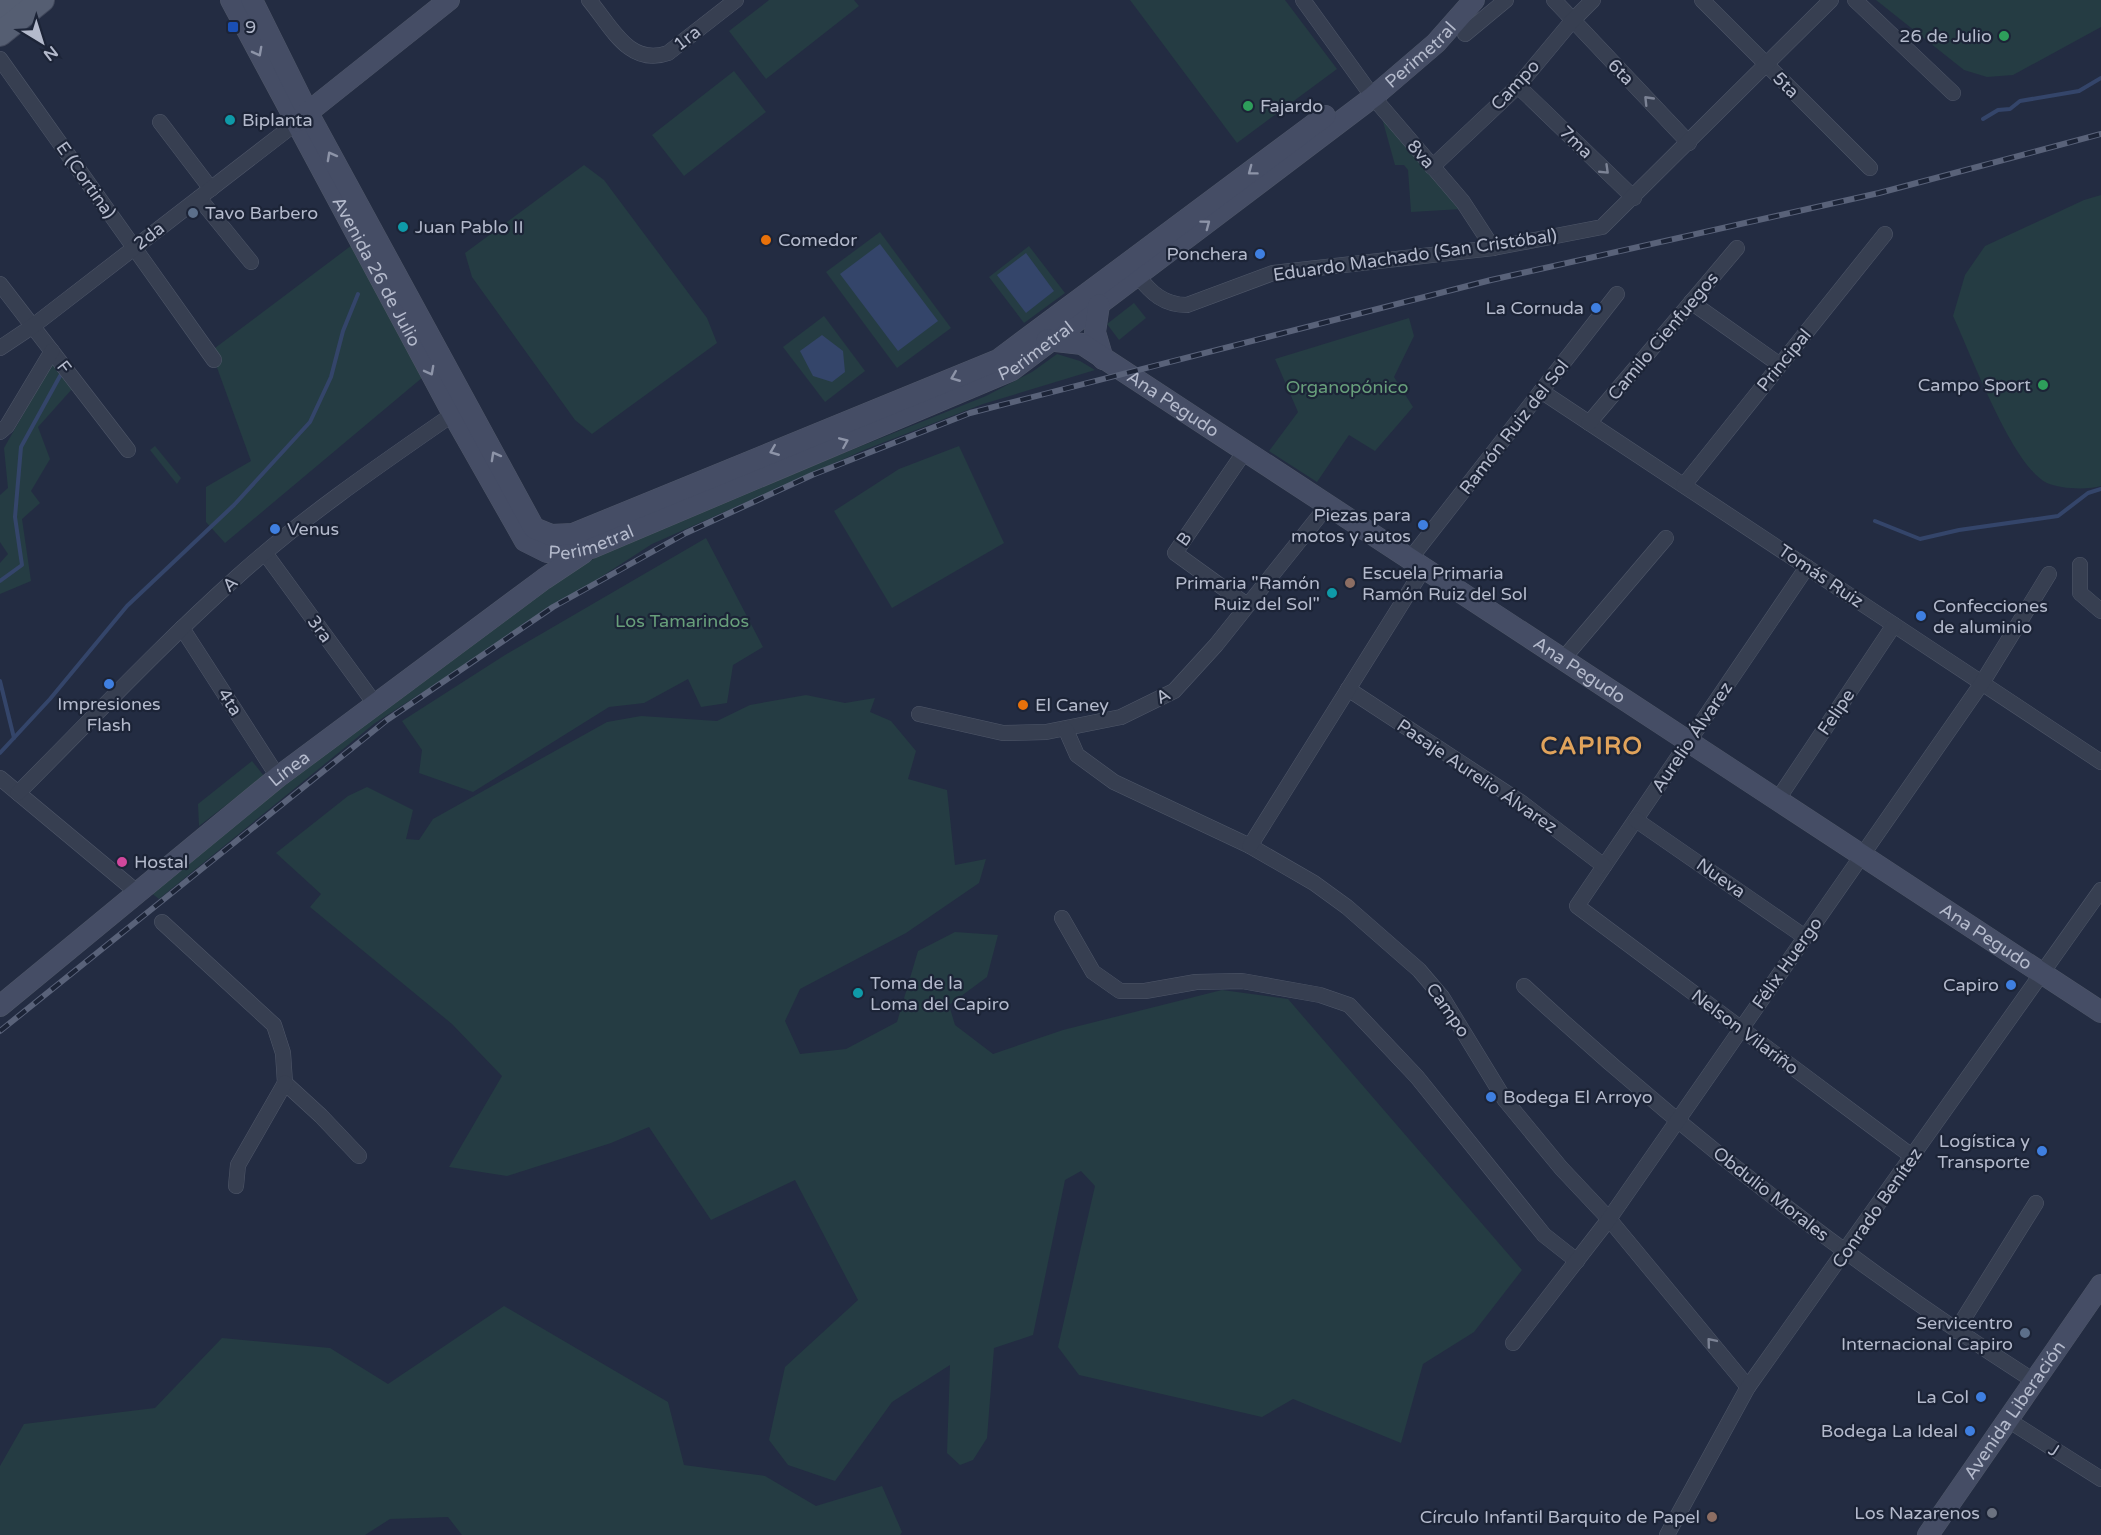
<svg xmlns="http://www.w3.org/2000/svg" width="2101" height="1535" viewBox="0 0 2101 1535" font-family="'Varela Round',sans-serif">
  <style>
    .green { fill: #253c43 }
    .water { fill: #34456a }
    .lines { fill: none; stroke-linecap: round; stroke-linejoin: round }
    .stream { stroke: #34456a; stroke-width: 4 }
    .street-casing { stroke: #4f5769; stroke-width: 16 }
    .secondary-casing { stroke: #4f5769; stroke-width: 22 }
    .primary-casing { stroke: #41485b; stroke-width: 26 }
    .street { stroke: #373f51; stroke-width: 15 }
    .secondary { stroke: #454d65; stroke-width: 21 }
    .primary { stroke: #555e72; stroke-width: 24 }
    .rail-casing { stroke: #596279; stroke-width: 6 }
    .rail { stroke: #1c2437; stroke-width: 4; stroke-dasharray: 11; stroke-linecap: butt }
    .oneway { stroke: #8d94a8 }
    .oneway2 { stroke: #7c8395 }
    .transit-dot { fill: #1a4fb4; stroke: #1c2437; stroke-width: 2 }
    .leisure-dot { fill: #2e9e5b; stroke: #1c2437; stroke-width: 2 }
    .culture-dot { fill: #0f9aa8; stroke: #1c2437; stroke-width: 2 }
    .service-dot { fill: #5c6f8a; stroke: #1c2437; stroke-width: 2 }
    .food-dot { fill: #e8710a; stroke: #1c2437; stroke-width: 2 }
    .shop-dot { fill: #3f7fe0; stroke: #1c2437; stroke-width: 2 }
    .education-dot { fill: #8d6e63; stroke: #1c2437; stroke-width: 2 }
    .hotel-dot { fill: #d1479c; stroke: #1c2437; stroke-width: 2 }
    .worship-dot { fill: #6b7280; stroke: #1c2437; stroke-width: 2 }
    .labels { text-anchor: middle; stroke-width: 4.5; stroke-linejoin: round; paint-order: stroke }
    .poi-label { font-size: 18px; fill: #b4bacc; stroke: #1c2437; text-anchor: start }
    .street-label { font-size: 18px; fill: #b4bacc; stroke: #1c2437 }
    .park-label { font-size: 18px; fill: #689f7b; stroke: #1c2437 }
    .district-label { font-size: 24px; font-weight: bold; letter-spacing: 1.5px; fill: #e0a35b; stroke: #1c2437 }
  </style>
  <rect width="100%" height="100%" fill="#232c42"/>
  <g class="green">
    <polygon points="769,0 854,0 859,6 766,79 729,31"/>
    <polygon points="1130,0 1285,0 1337,69 1237,143"/>
    <polygon points="1876,0 2101,0 2101,27 2013,75 1987,77 1964,70"/>
    <polygon points="734,71 766,112 684,176 652,135"/>
    <polygon points="1382,118 1462,209 1411,212 1408,170 1404,165 1395,165"/>
    <polygon points="584,165 604,180 707,318 717,343 592,434 575,420 472,277 465,253"/>
    <path d="M2101,195V486C2088,490 2060,489 2047,483C2012,466 1971,354 1953,316L1965,275L1985,246L2084,200Z"/>
    <polygon points="880,232 951,328 897,368 826,272"/>
    <polygon points="352,245 423,377 225,543 206,522 206,487 251,461 211,351"/>
    <polygon points="1029,246 1065,293 1024,323 989,277"/>
    <polygon points="1134,303 1146,318 1119,340 1107,324"/>
    <polygon points="824,316 865,371 825,402 783,347"/>
    <polygon points="1409,318 1414,336 1394,377 1413,407 1375,451 1349,435 1317,482 1269,451 1298,412 1275,359"/>
    <polygon points="1057,354 1080,361 1095,370 983,404 864,450 652,544 375,723 159,899 150,892 283,781 565,575 629,539 986,396 1032,372"/>
    <polygon points="53,362 72,389 38,427 50,459 31,491 40,503 22,519 31,581 0,594 0,563 8,554 0,542 0,495 8,488 4,448"/>
    <polygon points="155,446 181,478 177,484 150,450"/>
    <polygon points="959,446 1004,543 892,608 834,511 899,469"/>
    <polygon points="706,538 763,647 733,665 727,703 701,707 688,679 644,703 609,707 473,792 419,773 422,750 402,721 505,655"/>
    <polygon points="806,695 845,703 875,698 870,712 891,721 916,751 908,779 947,790 955,865 986,859 979,883 906,933 800,989 785,1021 800,1054 846,1049 897,1022 918,951 955,932 998,935 987,977 949,1005 955,1025 993,1054 1063,1030 1222,990 1288,999 1522,1270 1474,1332 1423,1364 1401,1443 1293,1399 1262,1417 1079,1375 1058,1347 1095,1186 1081,1171 1065,1180 1033,1335 994,1348 987,1438 973,1460 960,1465 947,1453 950,1365 892,1402 835,1481 788,1465 769,1440 785,1367 858,1300 795,1180 711,1220 649,1127 611,1143 507,1176 449,1167 502,1076 452,1024 310,907 321,894 276,853 348,796 367,787 413,810 406,839 419,840 433,819 607,722 641,716 717,721 750,705"/>
    <polygon points="252,761 264,776 199,826 198,804"/>
    <polygon points="504,1306 668,1402 684,1465 765,1476 816,1506 882,1486 902,1532 900,1535 462,1535 448,1517 390,1519 365,1535 0,1535 0,1466 24,1424 155,1408 222,1338 330,1348 388,1384"/>
  </g>
  <g class="water">
    <polygon points="880,244 938,321 898,351 840,274"/>
    <polygon points="1026,253 1054,291 1026,313 997,275"/>
    <polygon points="822,335 843,351 845,372 832,382 813,376 800,351"/>
  </g>
  <g class="lines">
    <g class="stream">
      <polyline points="1983,119 1998,110 2010,109 2020,101 2079,91 2101,78"/>
      <polyline points="1875,521 1920,539 1959,530 2058,516 2088,493 2101,489"/>
      <polyline points="0,581 22,565 15,517 21,447 60,376"/>
      <polyline points="0,681 14,738"/>
      <polyline points="0,753 50,699 127,606 234,505 310,422 331,377 343,331 358,294"/>
    </g>
    <defs>
      <g id="street">
        <path d="M589,0C611,26 629,67 668,53L736,0"/>
        <polyline points="1303,0 1373,97 1463,202 1493,248"/>
        <polyline points="1554,0 1689,143"/>
        <polyline points="1702,0 1870,168"/>
        <polyline points="1855,0 1953,93"/>
        <polyline points="1465,34 1506,0"/>
        <polyline points="0,59 214,360"/>
        <polyline points="1518,86 1634,198"/>
        <polyline points="160,122 211,189"/>
        <polyline points="1432,167 1518,86 1572,21 1593,0"/>
        <polyline points="199,198 251,262"/>
        <path d="M1138,276C1151,293 1164,305 1187,305L1273,273L1493,248L1602,227L1831,0"/>
        <polyline points="0,284 128,450"/>
        <polyline points="1691,302 1780,365"/>
        <polyline points="0,348 33,326 296,123"/>
        <polyline points="1541,391 2101,762"/>
        <polyline points="1589,423 1737,248"/>
        <polyline points="0,432 7,426 52,351"/>
        <polyline points="1245,451 1175,553 1247,605"/>
        <polyline points="1684,485 1885,234"/>
        <polyline points="265,553 375,704"/>
        <polyline points="1410,559 1617,294"/>
        <polyline points="2080,565 2080,593 2101,611"/>
        <polyline points="1807,567 1577,906 1913,1157"/>
        <polyline points="182,628 278,777"/>
        <polyline points="1563,659 1666,538"/>
        <polyline points="1348,689 1522,803 1604,866"/>
        <polyline points="919,714 1003,733 1046,732 1121,717 1174,691 1216,645 1328,505"/>
        <polyline points="1066,730 1077,755 1114,782 1250,846 1314,883 1347,907 1419,970 1442,997 1505,1100 1561,1168 1609,1219 1748,1387"/>
        <polyline points="0,778 138,893"/>
        <path d="M18,793C91,720 161,645 238,576C307,514 384,462 459,410"/>
        <polyline points="1778,799 1894,625"/>
        <polyline points="1636,820 1805,937"/>
        <polyline points="1250,846 1424,568"/>
        <polyline points="1062,918 1093,972 1120,991 1145,991 1196,982 1242,981 1320,995 1349,1005 1417,1077 1544,1235 1577,1261"/>
        <polyline points="162,922 274,1025 283,1053 285,1083 321,1116 359,1156"/>
        <path d="M1524,986C1682,1132 1853,1265 2034,1381"/>
        <polyline points="236,1186 238,1165 285,1083"/>
        <polyline points="1956,1331 2036,1203"/>
        <polyline points="1513,1343 1609,1219 1982,683 2049,574"/>
        <polyline points="2008,1420 2101,1479"/>
        <polyline points="1667,1535 1748,1387 2101,890"/>
      </g>
      <g id="secondary">
        <path id="s1" d="M231,0L453,414L525,541L547,552L567,553L591,548L1012,370L1373,97L1436,43L1474,0"/>
        <polyline points="252,0 308,113 534,528 551,535 573,534 998,360 1325,116"/>
        <polyline points="297,121 449,0"/>
        <polyline points="1099,305 1095,332 1103,359"/>
        <path id="s2" d="M1047,340L1082,344L2101,1012"/>
        <path id="s3" d="M0,1006L278,777L544,579L583,553"/>
        <path id="s4" d="M1928,1535L2101,1285"/>
      </g>
      <g id="primary">
        <polyline points="0,12 15,0"/>
        <polyline points="0,34 42,0"/>
      </g>
    </defs>
    <use href="#street" class="street-casing"/>
    <use href="#secondary" class="secondary-casing"/>
    <use href="#primary" class="primary-casing"/>
    <use href="#street" class="street"/>
    <use href="#secondary" class="secondary"/>
    <use href="#primary" class="primary"/>
    <defs>
      <polyline id="rail" points="0,1031 387,720 553,607 686,533 812,475 970,413 1491,280 1879,193 2101,134"/>
    </defs>
    <use href="#rail" class="rail-casing"/>
    <use href="#rail" class="rail"/>
  </g>
  <defs><path id="oneway-chevron" d="M-2-3.5L2.5 0L-2 3.5" fill="none" stroke-width="1.6" stroke-linecap="round" stroke-linejoin="round" transform="scale(1.5)"/></defs>
  <g class="oneway">
    <use href="#oneway-chevron" transform="translate(258 52) rotate(62)"/>
    <use href="#oneway-chevron" transform="translate(331 156) rotate(-119)"/>
    <use href="#oneway-chevron" transform="translate(1252 171) rotate(143)"/>
    <use href="#oneway-chevron" transform="translate(1206 224) rotate(-37)"/>
    <use href="#oneway-chevron" transform="translate(430 371) rotate(62)"/>
    <use href="#oneway-chevron" transform="translate(955 377) rotate(158)"/>
    <use href="#oneway-chevron" transform="translate(844 442) rotate(-23)"/>
    <use href="#oneway-chevron" transform="translate(774 451) rotate(158)"/>
    <use href="#oneway-chevron" transform="translate(495 456) rotate(-119)"/>
  </g>
  <g class="oneway2">
    <use href="#oneway-chevron" transform="translate(1648 100) rotate(-134)"/>
    <use href="#oneway-chevron" transform="translate(1605 170) rotate(44)"/>
    <use href="#oneway-chevron" transform="translate(1711 1342) rotate(-130)"/>
  </g>
  <rect class="transit-dot" x="227" y="21" width="12" height="12" rx="3"/>
  <g class="leisure-dot">
    <circle cx="2004" cy="36" r="6"/>
    <circle cx="1248" cy="106" r="6"/>
    <circle cx="2043" cy="385" r="6"/>
  </g>
  <g class="culture-dot">
    <circle cx="230" cy="120" r="6"/>
    <circle cx="403" cy="227" r="6"/>
    <circle cx="1332" cy="593" r="6"/>
    <circle cx="858" cy="993" r="6"/>
  </g>
  <g class="service-dot">
    <circle cx="193" cy="213" r="6"/>
    <circle cx="2025" cy="1333" r="6"/>
  </g>
  <g class="food-dot">
    <circle cx="766" cy="240" r="6"/>
    <circle cx="1023" cy="705" r="6"/>
  </g>
  <g class="shop-dot">
    <circle cx="1260" cy="254" r="6"/>
    <circle cx="1596" cy="308" r="6"/>
    <circle cx="1423" cy="525" r="6"/>
    <circle cx="275" cy="529" r="6"/>
    <circle cx="1921" cy="616" r="6"/>
    <circle cx="109" cy="684" r="6"/>
    <circle cx="2011" cy="985" r="6"/>
    <circle cx="1491" cy="1097" r="6"/>
    <circle cx="2042" cy="1151" r="6"/>
    <circle cx="1981" cy="1397" r="6"/>
    <circle cx="1970" cy="1431" r="6"/>
  </g>
  <g class="education-dot">
    <circle cx="1350" cy="583" r="6"/>
    <circle cx="1712" cy="1517" r="6"/>
  </g>
  <circle class="hotel-dot" cx="122" cy="862" r="6"/>
  <circle class="worship-dot" cx="1992" cy="1513" r="6"/>
  <g class="labels">
    <g class="poi-label">
      <text x="245" y="33">9</text>
      <text x="1992" y="42" text-anchor="end">26 de Julio</text>
      <text x="1260" y="112">Fajardo</text>
      <text x="242" y="126">Biplanta</text>
      <text x="205" y="219">Tavo Barbero</text>
      <text x="415" y="233">Juan Pablo II</text>
      <text x="778" y="246">Comedor</text>
      <text x="1248" y="260" text-anchor="end">Ponchera</text>
      <text x="1584" y="314" text-anchor="end">La Cornuda</text>
      <text x="2031" y="391" text-anchor="end">Campo Sport</text>
      <text x="1411" y="521" text-anchor="end">Piezas para<tspan x="1411" dy="21">motos y autos</tspan></text>
      <text x="287" y="535">Venus</text>
      <text x="1362" y="579">Escuela Primaria<tspan x="1362" dy="21">Ramón Ruiz del Sol</tspan></text>
      <text x="1320" y="589" text-anchor="end">Primaria "Ramón<tspan x="1320" dy="21">Ruiz del Sol"</tspan></text>
      <text x="1933" y="612">Confecciones<tspan x="1933" dy="21">de aluminio</tspan></text>
      <text x="109" y="710" text-anchor="middle">Impresiones<tspan x="109" dy="21">Flash</tspan></text>
      <text x="1035" y="711">El Caney</text>
      <text x="134" y="868">Hostal</text>
      <text x="870" y="989">Toma de la<tspan x="870" dy="21">Loma del Capiro</tspan></text>
      <text x="1999" y="991" text-anchor="end">Capiro</text>
      <text x="1503" y="1103">Bodega El Arroyo</text>
      <text x="2030" y="1147" text-anchor="end">Logística y<tspan x="2030" dy="21">Transporte</tspan></text>
      <text x="2013" y="1329" text-anchor="end">Servicentro<tspan x="2013" dy="21">Internacional Capiro</tspan></text>
      <text x="1969" y="1403" text-anchor="end">La Col</text>
      <text x="1958" y="1437" text-anchor="end">Bodega La Ideal</text>
      <text x="1980" y="1519" text-anchor="end">Los Nazarenos</text>
      <text x="1700" y="1523" text-anchor="end">Círculo Infantil Barquito de Papel</text>
    </g>
    <g class="street-label">
      <text transform="translate(687 38) rotate(-38)" y="6">1ra</text>
      <text dy="6" stroke="none"><textPath href="#s1" startOffset="1658">Perimetral</textPath></text>
      <text transform="translate(1621 72) rotate(46)" y="6">6ta</text>
      <text transform="translate(1515 85) rotate(-47)" y="6">Campo</text>
      <text transform="translate(1786 85) rotate(45)" y="6">5ta</text>
      <text transform="translate(1576 142) rotate(44)" y="6">7ma</text>
      <text transform="translate(1421 154) rotate(49)" y="6">8va</text>
      <text transform="translate(86 180) rotate(55)" y="6">E (Cortina)</text>
      <text transform="translate(149 236) rotate(-38)" y="6">2da</text>
      <text transform="translate(1415 255) rotate(-8)" y="6">Eduardo Machado (San Cristóbal)</text>
      <text dy="6" stroke="none"><textPath href="#s1" startOffset="308">Avenida 26 de Julio</textPath></text>
      <text transform="translate(1663 336) rotate(-50)" y="6">Camilo Cienfuegos</text>
      <text dy="6" stroke="none"><textPath href="#s1" startOffset="1172">Perimetral</textPath></text>
      <text transform="translate(1784 360) rotate(-51)" y="6">Principal</text>
      <text transform="translate(64 367) rotate(52)" y="6">F</text>
      <text dy="6" stroke="none"><textPath href="#s2" startOffset="144">Ana Pegudo</textPath></text>
      <text transform="translate(1514 427) rotate(-52)" y="6">Ramón Ruiz del Sol</text>
      <text dy="6" stroke="none"><textPath href="#s1" startOffset="686">Perimetral</textPath></text>
      <text transform="translate(1184 539) rotate(-55)" y="6">B</text>
      <text transform="translate(1821 576) rotate(34)" y="6">Tomás Ruiz</text>
      <text transform="translate(230 584) rotate(-43)" y="6">A</text>
      <text transform="translate(320 629) rotate(54)" y="6">3ra</text>
      <text dy="6" stroke="none"><textPath href="#s2" startOffset="630">Ana Pegudo</textPath></text>
      <text transform="translate(1163 696) rotate(-29)" y="6">A</text>
      <text transform="translate(230 702) rotate(57)" y="6">4ta</text>
      <text transform="translate(1836 712) rotate(-56)" y="6">Felipe</text>
      <text transform="translate(1692 737) rotate(-56)" y="6">Aurelio Álvarez</text>
      <text dy="6" stroke="none"><textPath href="#s3" startOffset="374">Línea</textPath></text>
      <text transform="translate(1477 776) rotate(34)" y="6">Pasaje Aurelio Álvarez</text>
      <text transform="translate(1721 878) rotate(35)" y="6">Nueva</text>
      <text dy="6" stroke="none"><textPath href="#s2" startOffset="1116">Ana Pegudo</textPath></text>
      <text transform="translate(1787 963) rotate(-55)" y="6">Félix Huergo</text>
      <text transform="translate(1448 1010) rotate(55)" y="6">Campo</text>
      <text transform="translate(1745 1032) rotate(37)" y="6">Nelson Vilariño</text>
      <text transform="translate(1771 1194) rotate(38)" y="6">Obdulio Morales</text>
      <text transform="translate(1877 1208) rotate(-55)" y="6">Conrado Benítez</text>
      <text dy="6" stroke="none"><textPath href="#s4" startOffset="152">Avenida Liberación</textPath></text>
      <text transform="translate(2054 1450) rotate(32)" y="6">J</text>
    </g>
    <g class="park-label">
      <text x="1347" y="393">Organopónico</text>
      <text x="682" y="627">Los Tamarindos</text>
    </g>
    <g class="district-label">
      <text x="1592" y="754">CAPIRO</text>
    </g>
  </g>
  <g transform="translate(42 42) rotate(142)" stroke="#1c2437" stroke-width="4.5" paint-order="stroke">
  <path d="M0-4.5L10 22L0 15L-10 22Z" fill="#b4bacc"/>
  <text y="-9" font-size="16" font-weight="bold" text-anchor="middle" fill="#b4bacc">N</text>
  </g>
</svg>
